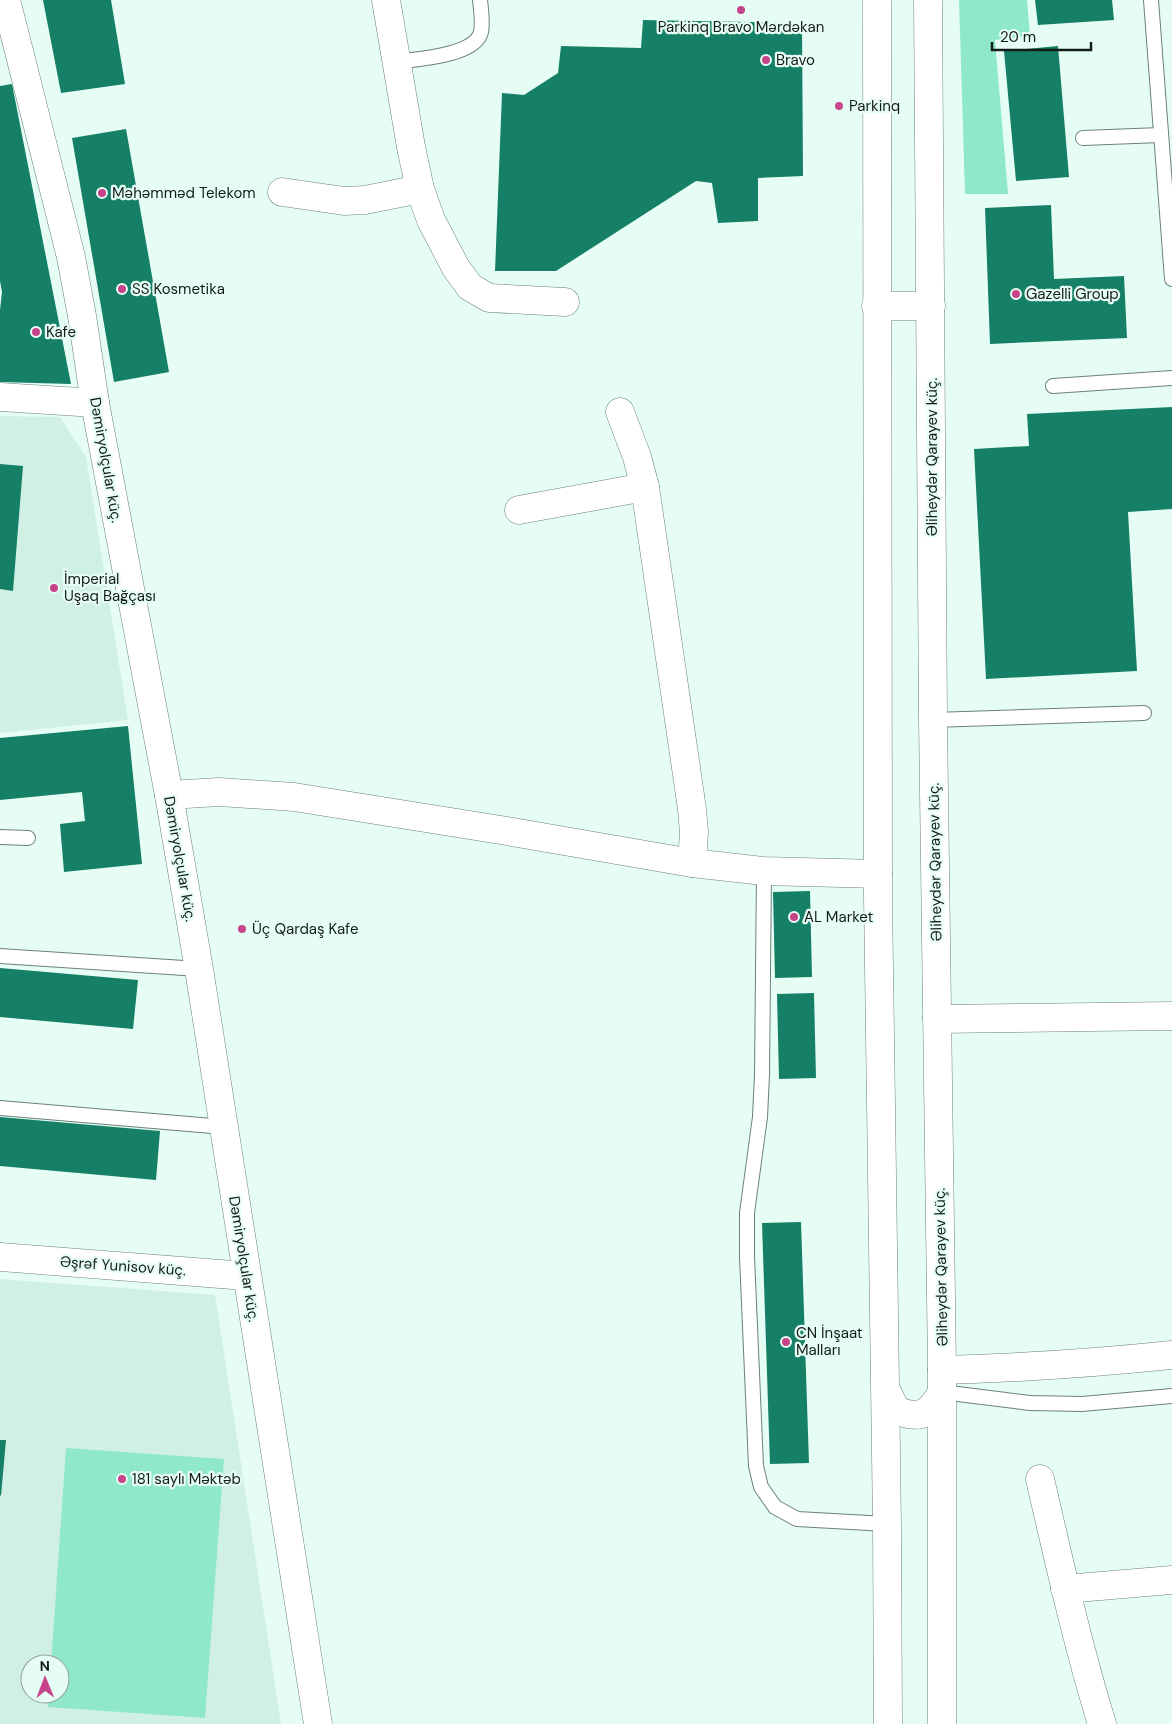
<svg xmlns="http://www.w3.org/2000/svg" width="1172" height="1724" viewBox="0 0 1172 1724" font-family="'DM Sans',sans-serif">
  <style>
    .built { fill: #d1f0e5; fill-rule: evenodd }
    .green { fill: #90e8cb }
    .building { fill: #158066 }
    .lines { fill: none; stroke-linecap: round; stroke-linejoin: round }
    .lane-casing { stroke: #6c8079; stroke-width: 16 }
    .street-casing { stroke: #6c8079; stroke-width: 29 }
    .secondary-casing { stroke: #6c8079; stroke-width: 29 }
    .lane { stroke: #fff; stroke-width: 14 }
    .street { stroke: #fff; stroke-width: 28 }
    .secondary { stroke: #fff; stroke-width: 28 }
    .poi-dot { fill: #c8448a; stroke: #e6fdf5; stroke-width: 2 }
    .labels { text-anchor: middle; stroke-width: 4.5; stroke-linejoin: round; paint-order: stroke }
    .poi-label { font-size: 15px; fill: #141c19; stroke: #e6fdf5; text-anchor: start }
    .street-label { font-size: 15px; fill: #141c19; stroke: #e6fdf5 }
  </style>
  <rect width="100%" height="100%" fill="#e6fdf5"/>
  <g class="built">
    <polygon points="0,416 60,417 86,457 128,720 0,733"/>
    <path d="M0,1279L215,1295L281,1724H0ZM30,1664H60V1694H30Z"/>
  </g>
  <g class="green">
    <polygon points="959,0 1027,0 1030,36 995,40 1008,194 965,194"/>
    <polygon points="66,1448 224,1459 205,1718 48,1707 49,1694 60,1694 60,1664 51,1664"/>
  </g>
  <g class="building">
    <polygon points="43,0 111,0 125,84 61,93"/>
    <polygon points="1035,0 1112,0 1114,20 1038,25"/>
    <polygon points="643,20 802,23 803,176 758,178 758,221 718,223 712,183 696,181 556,271 495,271 502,93 524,95 558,73 561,46 641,48"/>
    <polygon points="1058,46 1069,177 1016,181 1004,51"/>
    <polygon points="12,84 71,384 0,382 0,310 2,292 0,281 0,86"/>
    <polygon points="126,129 169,372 114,382 72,138"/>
    <polygon points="1051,205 1054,279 1124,276 1127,338 990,344 985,208"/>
    <polygon points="1172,407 1172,509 1128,512 1137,671 986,679 974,449 1029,446 1027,414"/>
    <polygon points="0,464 23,466 13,591 0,589"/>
    <polygon points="128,726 142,864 64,872 60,824 85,821 82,792 0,800 0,738"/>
    <polygon points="810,891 812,977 775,978 773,892"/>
    <polygon points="0,968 138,980 133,1029 0,1017"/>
    <polygon points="814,993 816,1078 779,1079 777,994"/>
    <polygon points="0,1117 160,1131 156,1180 0,1166"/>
    <polygon points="801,1222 809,1463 770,1464 762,1223"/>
    <polygon points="0,1440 6,1440 1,1496 0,1495"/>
  </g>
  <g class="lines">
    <defs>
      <g id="lane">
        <polyline points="1151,0 1172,279"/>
        <path d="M396,62C417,59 475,56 481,32C483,23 481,9 480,0"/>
        <polyline points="1083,138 1161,135"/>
        <polyline points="1053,386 1172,378"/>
        <polyline points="933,720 1144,713"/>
        <polyline points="0,837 28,838"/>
        <polyline points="764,871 762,1075 760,1117 747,1213 747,1257 756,1466 761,1487 775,1507 797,1519 887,1524"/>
        <polyline points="0,956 199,969"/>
        <polyline points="0,1108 224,1127"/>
        <polyline points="942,1392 1030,1403 1082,1404 1172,1396"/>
      </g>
      <g id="street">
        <polyline points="6,0 71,257 82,316 95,403 169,795 199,969 318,1724"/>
        <polyline points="386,0 411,147 420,189 431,220 456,268 470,287 489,298 565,302"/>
        <polyline points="282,192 344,201 365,200 420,189"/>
        <polyline points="0,397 95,403"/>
        <polyline points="620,412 637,457 645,487 692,809 694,832 692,863"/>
        <polyline points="519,510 645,487"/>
        <polyline points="169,795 219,792 294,797 507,831 692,863 764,871 878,874"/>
        <polyline points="937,1019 1172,1016"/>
        <polyline points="0,1257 246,1276"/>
        <path d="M942,1370C1019,1368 1095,1363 1172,1355"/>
        <path d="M1040,1479C1059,1561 1077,1643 1102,1724"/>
        <polyline points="1065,1589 1172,1580"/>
      </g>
      <g id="secondary">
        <polyline points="877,0 878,896 887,1524 888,1724"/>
        <polyline points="928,0 933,720 942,1370 942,1724"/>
        <polyline points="876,306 931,306"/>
        <path d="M886,1390L896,1410C921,1421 930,1413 942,1392"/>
      </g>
    </defs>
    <use href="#lane" class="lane-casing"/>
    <use href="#street" class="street-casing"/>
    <use href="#secondary" class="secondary-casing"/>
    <use href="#lane" class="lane"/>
    <use href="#street" class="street"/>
    <use href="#secondary" class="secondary"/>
  </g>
  <g class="poi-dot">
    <circle cx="741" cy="10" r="5"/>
    <circle cx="766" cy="60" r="5"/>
    <circle cx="839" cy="106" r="5"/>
    <circle cx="102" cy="193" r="5"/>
    <circle cx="122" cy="289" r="5"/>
    <circle cx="1016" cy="294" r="5"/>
    <circle cx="36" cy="332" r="5"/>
    <circle cx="54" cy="588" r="5"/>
    <circle cx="794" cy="917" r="5"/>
    <circle cx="242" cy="929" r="5"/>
    <circle cx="786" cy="1342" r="5"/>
    <circle cx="122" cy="1479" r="5"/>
  </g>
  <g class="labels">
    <g class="poi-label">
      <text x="741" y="32" text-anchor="middle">Parkinq Bravo Mərdəkan</text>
      <text x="776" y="65">Bravo</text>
      <text x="849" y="111">Parkinq</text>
      <text x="112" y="198">Məhəmməd Telekom</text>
      <text x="132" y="294">SS Kosmetika</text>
      <text x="1026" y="299">Gazelli Group</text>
      <text x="46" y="337">Kafe</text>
      <text x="64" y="584">İmperial<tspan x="64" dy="17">Uşaq Bağçası</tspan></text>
      <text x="804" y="922">AL Market</text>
      <text x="252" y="934">Üç Qardaş Kafe</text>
      <text x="796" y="1338">CN İnşaat<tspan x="796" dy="17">Malları</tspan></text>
      <text x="132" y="1484">181 saylı Məktəb</text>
    </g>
    <g class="street-label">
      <text transform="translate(932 457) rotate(-90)" y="5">Əliheydər Qarayev küç.</text>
      <text transform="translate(106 460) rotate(80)" y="5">Dəmiryolçular küç.</text>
      <text transform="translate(180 859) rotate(80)" y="5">Dəmiryolçular küç.</text>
      <text transform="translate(935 862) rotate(-91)" y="5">Əliheydər Qarayev küç.</text>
      <text transform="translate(244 1259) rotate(81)" y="5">Dəmiryolçular küç.</text>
      <text transform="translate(123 1266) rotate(4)" y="5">Əşrəf Yunisov küç.</text>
      <text transform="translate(941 1267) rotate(-91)" y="5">Əliheydər Qarayev küç.</text>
    </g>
  </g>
  <g transform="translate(45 1679) rotate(359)"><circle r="24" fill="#e6fdf5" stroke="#92a39d"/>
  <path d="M0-4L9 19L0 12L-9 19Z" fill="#c8448a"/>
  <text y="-8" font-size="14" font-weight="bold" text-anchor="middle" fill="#141c19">N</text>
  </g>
  <path d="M992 42v8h99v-8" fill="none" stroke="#141c19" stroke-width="2.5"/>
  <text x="1000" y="42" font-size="15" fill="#141c19" stroke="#e6fdf5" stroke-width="4" paint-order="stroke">20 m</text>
</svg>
